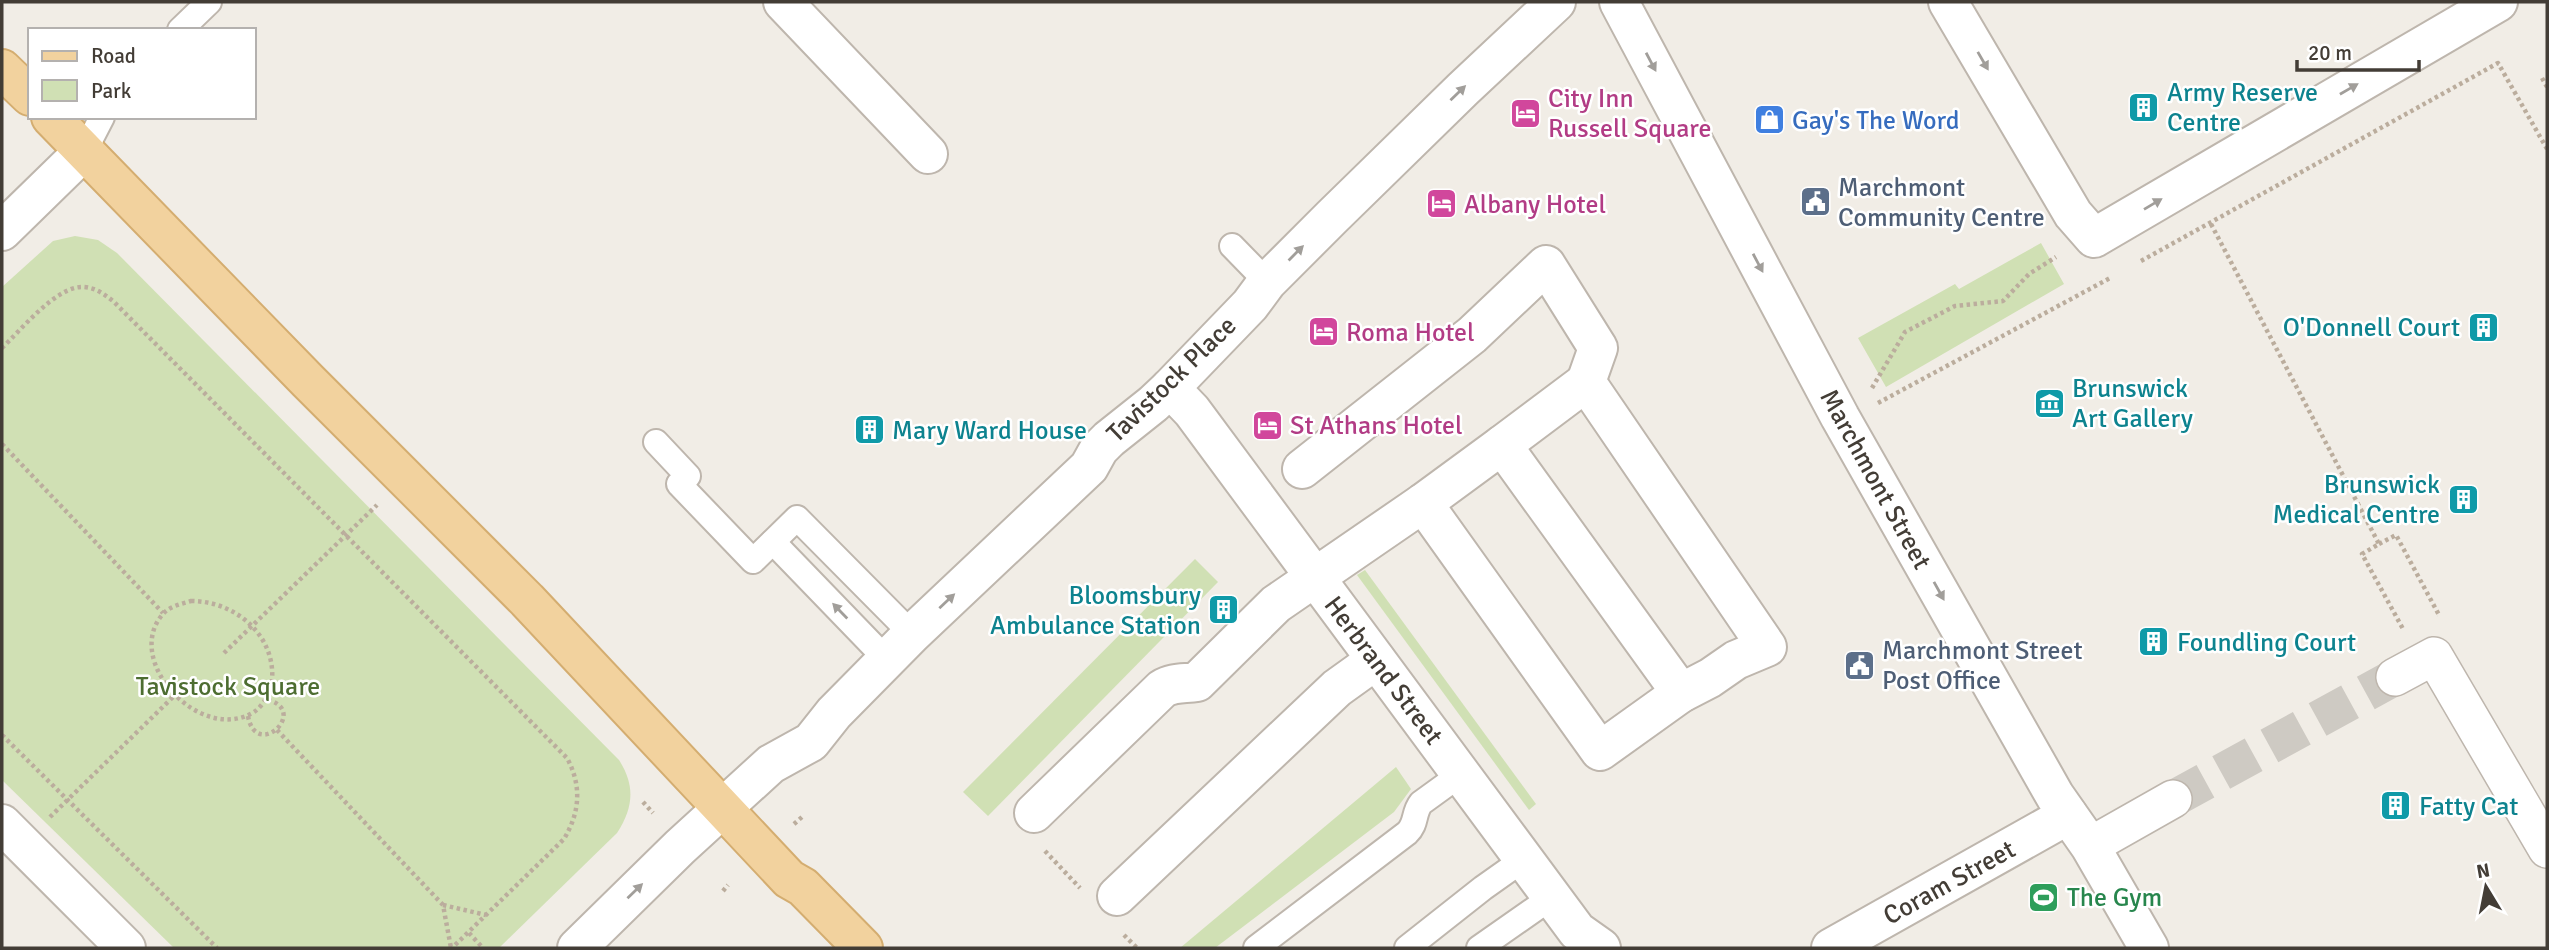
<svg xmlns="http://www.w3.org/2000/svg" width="2549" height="950" viewBox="0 0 2549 950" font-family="Signika,sans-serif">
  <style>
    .green { fill: #d0e0b4 }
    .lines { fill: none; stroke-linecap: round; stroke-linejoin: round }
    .pedestrian-tunnel { stroke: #cecac3; stroke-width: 37; stroke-dasharray: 37 18; stroke-linecap: butt }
    .service-casing { stroke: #beb6ad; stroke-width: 28 }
    .pedestrian-casing { stroke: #beb6ad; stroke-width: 40 }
    .minor-casing { stroke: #beb6ad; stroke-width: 42 }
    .tertiary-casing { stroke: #beb6ad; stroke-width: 42 }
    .primary-casing { stroke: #d4ad70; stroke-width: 42 }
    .path { stroke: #bbad9d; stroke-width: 4.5; stroke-dasharray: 3.5 3.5; stroke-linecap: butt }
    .service { stroke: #fff; stroke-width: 24 }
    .pedestrian { stroke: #fff; stroke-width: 37 }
    .minor { stroke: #fff; stroke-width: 38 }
    .tertiary { stroke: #fff; stroke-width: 38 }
    .primary { stroke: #f2d29e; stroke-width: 38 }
    .oneway { fill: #a19e9a }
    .labels { text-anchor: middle; stroke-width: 5; stroke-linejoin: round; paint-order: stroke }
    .culture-label { font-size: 26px; fill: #0d838f; stroke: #fff; text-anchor: start }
    .hotel-label { font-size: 26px; fill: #b23c85; stroke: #fff; text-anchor: start }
    .shop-label { font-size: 26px; fill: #366cbe; stroke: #fff; text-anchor: start }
    .service-label { font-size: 26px; fill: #4e5e75; stroke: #fff; text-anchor: start }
    .street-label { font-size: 26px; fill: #433d36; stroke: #fff }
    .park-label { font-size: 26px; fill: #4d6d31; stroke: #fff }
    .leisure-label { font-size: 26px; fill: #27864d; stroke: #fff; text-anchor: start }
  </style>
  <rect width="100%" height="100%" fill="#f1ede6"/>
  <g class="green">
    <path d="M75,236L98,240L117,253L619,760C635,785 634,807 617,833L499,948H174L2,780V287L53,241Z"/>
    <polygon points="2041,243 2064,284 1886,387 1858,338 1955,284 1959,289"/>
    <polygon points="1195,559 1218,582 988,816 963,792"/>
    <polygon points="1365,570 1536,804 1529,810 1357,575"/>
    <polygon points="1396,767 1411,789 1394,812 1215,948 1180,948"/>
  </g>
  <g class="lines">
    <polyline class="pedestrian-tunnel" points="2173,799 2395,677"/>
    <defs>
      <g id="service">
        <polyline points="180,30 209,2"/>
        <polyline points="85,150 102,117"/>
        <polyline points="1232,246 1267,282"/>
        <polyline points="656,442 688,476 679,484 753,561 797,518 912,634"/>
        <polyline points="773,542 887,660"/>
        <path d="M1256,948L1407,833C1417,824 1413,813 1421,803L1461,774"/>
        <polyline points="1407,948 1483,888 1524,859"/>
        <polyline points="1479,948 1552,897"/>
      </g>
      <g id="pedestrian">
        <polyline points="2395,677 2434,656 2547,849"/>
        <polyline points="2090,846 2173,799"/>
      </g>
      <g id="minor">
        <polyline points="783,2 928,154"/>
        <polyline points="1619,2 1840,417 2055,796 2090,846 2149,948"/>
        <polyline points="1948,2 2073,214 2094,238 2498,2"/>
        <polyline points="2,231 85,150"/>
        <polyline points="1170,388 1192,411 1577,931 1601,948"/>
        <polyline points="1302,469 1472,335 1546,265 1598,348 1586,382"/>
        <polyline points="1423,503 1600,751 1681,693 1710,678 1736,660 1767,647 1586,382 1502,445"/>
        <path d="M1034,813L1162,689C1173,682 1184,684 1197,682L1276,604L1423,503L1502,445L1681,693"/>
        <polyline points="2,824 126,948"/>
        <polyline points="1117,896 1337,688 1376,660"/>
        <polyline points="1831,948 2068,815"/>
      </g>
      <polyline id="tertiary" points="577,948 680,847 771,764 811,742 834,713 912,634 1089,467 1099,449 1109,439 1153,404 1170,388 1250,305 1267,282 1332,217 1463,89 1556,2"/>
      <g id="primary">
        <polyline points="2,69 30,96"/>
        <polyline points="51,117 308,381 527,600 789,879 803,887 863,948"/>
      </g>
    </defs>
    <use href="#service" class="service-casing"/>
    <use href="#pedestrian" class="pedestrian-casing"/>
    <use href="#minor" class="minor-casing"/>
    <use href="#tertiary" class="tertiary-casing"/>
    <use href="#primary" class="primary-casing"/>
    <g class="path">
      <polyline points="2542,78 2547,87"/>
      <polyline points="2211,224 2379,544 2362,554 2403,629"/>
      <polyline points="2141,261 2498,63 2547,149"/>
      <path d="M2,348C21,330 57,285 84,287C96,288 104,294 113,301L567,758C582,786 580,812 564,839L452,948"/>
      <polyline points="1872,388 1905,332 1955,306 2003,301 2029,274 2056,257"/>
      <polyline points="1878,403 2112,277"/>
      <polyline points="2,444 163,613"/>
      <polyline points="2379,544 2396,535 2439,615 2437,615"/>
      <path d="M191,601C235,601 276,635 272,681C271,692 263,706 254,712C200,745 122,660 163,614C170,606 181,604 191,601Z"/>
      <polyline points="224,653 377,505"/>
      <path d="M248,716C256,762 312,709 265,699"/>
      <polyline points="277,730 443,905 451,948"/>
      <polyline points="2,735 217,948"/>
      <polyline points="643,802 653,813"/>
      <polyline points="50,817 174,696"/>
      <polyline points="794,824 802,817"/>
      <polyline points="1045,851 1080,888"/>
      <polyline points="723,891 728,885"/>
      <polyline points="443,905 486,915"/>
      <polyline points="469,933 483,948"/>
      <polyline points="1124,935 1137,948"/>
    </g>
    <use href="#service" class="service"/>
    <use href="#pedestrian" class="pedestrian"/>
    <use href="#minor" class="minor"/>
    <use href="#tertiary" class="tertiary"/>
    <use href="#primary" class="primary"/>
  </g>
  <defs><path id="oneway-solid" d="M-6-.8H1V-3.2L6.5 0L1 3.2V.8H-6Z" transform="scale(1.75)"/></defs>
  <g class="oneway">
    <use href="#oneway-solid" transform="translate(1983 61) rotate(60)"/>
    <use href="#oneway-solid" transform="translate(1651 62) rotate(62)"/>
    <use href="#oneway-solid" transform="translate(2349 89) rotate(-30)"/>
    <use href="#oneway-solid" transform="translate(1458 93) rotate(-44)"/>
    <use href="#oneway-solid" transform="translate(2153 204) rotate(-31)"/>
    <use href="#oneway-solid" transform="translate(1296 253) rotate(-45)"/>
    <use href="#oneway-solid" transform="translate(1758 263) rotate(62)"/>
    <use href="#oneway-solid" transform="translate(1939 591) rotate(61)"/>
    <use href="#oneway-solid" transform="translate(947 601) rotate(-43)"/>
    <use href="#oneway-solid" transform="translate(840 611) rotate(-134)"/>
    <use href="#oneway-solid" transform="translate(635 891) rotate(-44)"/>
  </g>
  <defs>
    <symbol id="building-square" viewBox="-11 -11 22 22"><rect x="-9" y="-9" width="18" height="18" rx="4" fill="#0f9aa8" stroke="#fff"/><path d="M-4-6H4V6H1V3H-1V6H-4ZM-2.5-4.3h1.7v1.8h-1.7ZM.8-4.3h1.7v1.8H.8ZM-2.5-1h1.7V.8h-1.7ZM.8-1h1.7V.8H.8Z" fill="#fff"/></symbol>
    <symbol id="hotel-square" viewBox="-11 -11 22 22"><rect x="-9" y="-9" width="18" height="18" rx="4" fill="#d1479c" stroke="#fff"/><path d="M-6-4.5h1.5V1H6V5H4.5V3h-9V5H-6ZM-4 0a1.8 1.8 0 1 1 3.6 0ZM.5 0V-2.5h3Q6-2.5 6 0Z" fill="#fff"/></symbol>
    <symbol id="shop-square" viewBox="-11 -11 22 22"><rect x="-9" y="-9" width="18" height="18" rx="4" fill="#3f7fe0" stroke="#fff"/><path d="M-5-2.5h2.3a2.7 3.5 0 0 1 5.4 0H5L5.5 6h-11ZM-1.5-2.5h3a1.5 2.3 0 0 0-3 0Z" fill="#fff"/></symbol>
    <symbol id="civic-square" viewBox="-11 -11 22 22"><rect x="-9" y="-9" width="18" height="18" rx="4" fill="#5c6f8a" stroke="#fff"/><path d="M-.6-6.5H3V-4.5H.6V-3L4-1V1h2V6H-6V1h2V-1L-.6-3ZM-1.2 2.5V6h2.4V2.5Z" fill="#fff"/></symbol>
    <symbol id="museum-square" viewBox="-11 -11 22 22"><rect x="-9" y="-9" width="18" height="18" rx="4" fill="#0f9aa8" stroke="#fff"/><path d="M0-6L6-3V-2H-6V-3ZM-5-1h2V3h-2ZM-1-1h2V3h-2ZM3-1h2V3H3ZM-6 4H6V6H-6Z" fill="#fff"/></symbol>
    <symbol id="stadium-square" viewBox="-11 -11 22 22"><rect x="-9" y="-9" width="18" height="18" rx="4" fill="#2e9e5b" stroke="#fff"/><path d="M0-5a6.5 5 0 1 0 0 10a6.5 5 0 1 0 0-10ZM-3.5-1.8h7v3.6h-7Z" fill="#fff"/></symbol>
  </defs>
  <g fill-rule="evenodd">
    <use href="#building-square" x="2126" y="90" width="35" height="35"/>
    <use href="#hotel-square" x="1508" y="96" width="35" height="35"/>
    <use href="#shop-square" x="1752" y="102" width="35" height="35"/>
    <use href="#civic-square" x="1798" y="184" width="35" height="35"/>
    <use href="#hotel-square" x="1424" y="186" width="35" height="35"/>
    <use href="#building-square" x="2466" y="310" width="35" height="35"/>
    <use href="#hotel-square" x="1306" y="314" width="35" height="35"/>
    <use href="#museum-square" x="2032" y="386" width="35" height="35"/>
    <use href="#hotel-square" x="1250" y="408" width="35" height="35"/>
    <use href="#building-square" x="852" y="412" width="35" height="35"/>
    <use href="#building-square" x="2446" y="482" width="35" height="35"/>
    <use href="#building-square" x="1206" y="592" width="35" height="35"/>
    <use href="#building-square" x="2136" y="624" width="35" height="35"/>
    <use href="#civic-square" x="1842" y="648" width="35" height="35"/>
    <use href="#building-square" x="2378" y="788" width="35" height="35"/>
    <use href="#stadium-square" x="2026" y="880" width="35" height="35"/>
  </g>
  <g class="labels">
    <g class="culture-label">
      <text x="2167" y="101">Army Reserve<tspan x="2167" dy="30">Centre</tspan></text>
      <text x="2460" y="336" text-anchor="end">O'Donnell Court</text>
      <text x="2072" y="397">Brunswick<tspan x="2072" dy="30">Art Gallery</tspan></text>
      <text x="892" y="439">Mary Ward House</text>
      <text x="2440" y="493" text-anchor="end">Brunswick<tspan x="2440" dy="30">Medical Centre</tspan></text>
      <text x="1201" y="604" text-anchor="end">Bloomsbury<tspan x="1201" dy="30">Ambulance Station</tspan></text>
      <text x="2177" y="651">Foundling Court</text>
      <text x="2419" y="815">Fatty Cat</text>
    </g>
    <g class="hotel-label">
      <text x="1548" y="107">City Inn<tspan x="1548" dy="30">Russell Square</tspan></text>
      <text x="1464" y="213">Albany Hotel</text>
      <text x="1346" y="341">Roma Hotel</text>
      <text x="1290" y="434">St Athans Hotel</text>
    </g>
    <g class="shop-label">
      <text x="1792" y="129">Gay's The Word</text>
    </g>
    <g class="service-label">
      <text x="1838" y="196">Marchmont<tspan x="1838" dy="30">Community Centre</tspan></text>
      <text x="1882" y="659">Marchmont Street<tspan x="1882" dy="30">Post Office</tspan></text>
    </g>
    <g class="street-label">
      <text transform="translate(1171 379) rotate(-44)" y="9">Tavistock Place</text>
      <text transform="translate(1876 479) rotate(61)" y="9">Marchmont Street</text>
      <text transform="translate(1384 670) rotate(53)" y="9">Herbrand Street</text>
      <text transform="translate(1949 882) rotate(-29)" y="9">Coram Street</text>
    </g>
    <g class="park-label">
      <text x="228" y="695">Tavistock Square</text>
    </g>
    <g class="leisure-label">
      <text x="2067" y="906">The Gym</text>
    </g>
  </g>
  <rect width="2549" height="950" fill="none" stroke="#433d36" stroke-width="7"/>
  <rect x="28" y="28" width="228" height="91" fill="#ffffff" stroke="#b4b1af" stroke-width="2"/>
  <rect x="42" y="51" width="35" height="10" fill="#f2d29e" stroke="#b4b1af" stroke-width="2"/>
  <text x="91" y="63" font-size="21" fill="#433d36">Road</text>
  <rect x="42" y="80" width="35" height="21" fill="#d0e0b4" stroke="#b4b1af" stroke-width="2"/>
  <text x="91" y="98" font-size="21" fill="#433d36">Park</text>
  <g transform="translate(2486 887) rotate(350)" stroke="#ffffff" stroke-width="5" paint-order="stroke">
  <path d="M0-5L12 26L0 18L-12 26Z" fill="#433d36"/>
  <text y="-10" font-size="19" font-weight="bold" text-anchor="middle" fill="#433d36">N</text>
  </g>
  <path d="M2297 60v10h122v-10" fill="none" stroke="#433d36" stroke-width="3.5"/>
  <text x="2308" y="60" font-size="21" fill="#433d36" stroke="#ffffff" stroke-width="5" paint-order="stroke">20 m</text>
</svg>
